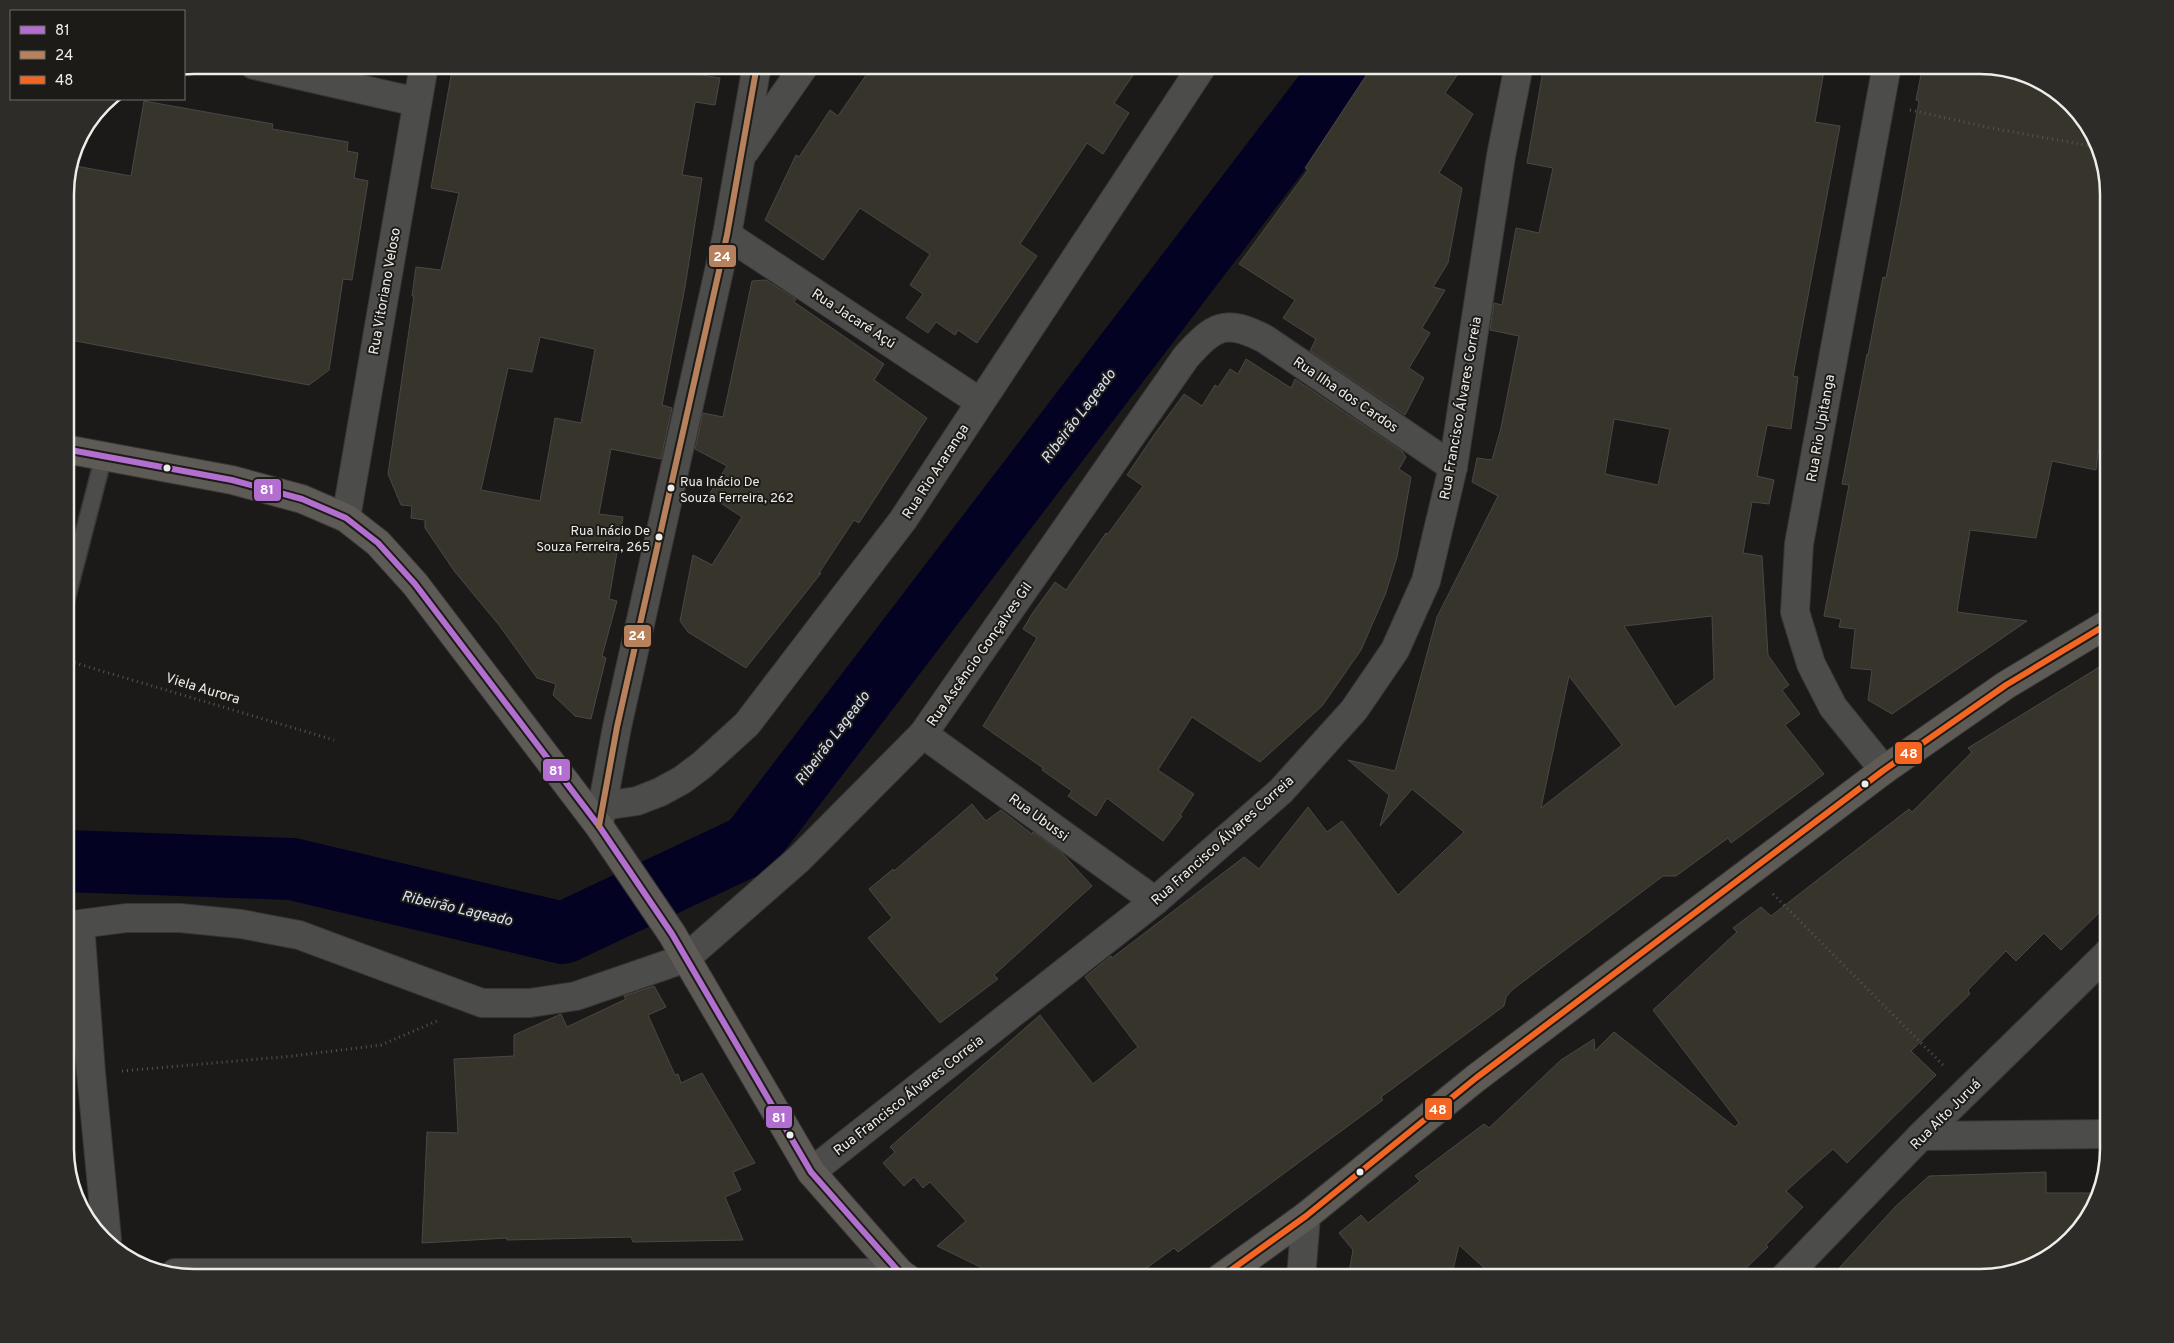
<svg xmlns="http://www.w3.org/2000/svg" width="2174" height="1343" viewBox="0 0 2174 1343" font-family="Overpass,sans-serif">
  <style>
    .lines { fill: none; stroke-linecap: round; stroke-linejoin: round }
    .river { stroke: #030223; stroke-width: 62 }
    .building { fill: #37342b; stroke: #494846; fill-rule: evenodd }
    .lane-casing { stroke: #383736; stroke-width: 19 }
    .street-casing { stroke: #383736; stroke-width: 30 }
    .primary-casing { stroke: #383736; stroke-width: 30 }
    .path { stroke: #555554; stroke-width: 3; stroke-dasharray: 1 4; stroke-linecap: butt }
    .lane { stroke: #4c4c4a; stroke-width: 16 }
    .street { stroke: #4c4c4a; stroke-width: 28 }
    .primary { stroke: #5e5a55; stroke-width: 28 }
    .bus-1-casing { stroke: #1d1b17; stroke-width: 10 }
    .bus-2-casing { stroke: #1d1b17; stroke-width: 10 }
    .bus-3-casing { stroke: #1d1b17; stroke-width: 10 }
    .bus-1 { stroke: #b36fd0; stroke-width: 6 }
    .bus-2 { stroke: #b6815c; stroke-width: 6 }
    .bus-3 { stroke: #f26522; stroke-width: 6 }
    .bus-dot { fill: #eeedea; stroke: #1d1b17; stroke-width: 2 }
    .labels { text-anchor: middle; stroke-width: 4; stroke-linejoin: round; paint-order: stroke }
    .bus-label { font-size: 13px; fill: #eeedea; stroke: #1d1b17; text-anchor: start }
    .street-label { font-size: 14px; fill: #eeedea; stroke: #1d1b17 }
    .water-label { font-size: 15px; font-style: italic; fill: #d7e2f4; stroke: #1d1b17 }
    .rim { fill: none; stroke: #eeedea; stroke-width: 2.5 }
    .line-badge { stroke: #1d1b17; stroke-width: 2 }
    .badge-label { font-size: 14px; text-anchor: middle; font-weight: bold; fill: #fff }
  </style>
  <rect width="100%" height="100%" fill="#1c1a18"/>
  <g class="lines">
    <polyline class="river" points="65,863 67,861 292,869 563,933 750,845 1346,65"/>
  </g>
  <g class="building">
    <path d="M453,65H704L702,75L720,78L715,105L695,102L682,175L702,178L685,287L662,405L672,408L661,459L611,449L599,514L623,517L609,599L617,601L602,656L606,658L591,719L575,716L553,695L556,684L537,678L499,625L455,572L425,528V520L411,518L412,506L401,505L388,474L414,296H412L416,267L441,270L459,193L431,188ZM540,337L595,349L581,423L555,418L540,501L481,490L508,368L532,372Z"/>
    <polygon points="873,65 1140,65 1114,103 1129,113 1103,154 1087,143 1020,244 1037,256 977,343 958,330 955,335 936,322 928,333 906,318 923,294 910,285 930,254 860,208 823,260 765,220 796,155 799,157 830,110 838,116"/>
    <polygon points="1373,65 1464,65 1445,93 1473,114 1439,173 1462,188 1448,263 1433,287 1445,290 1422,328 1430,333 1409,368 1424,378 1405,415 1310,351 1316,339 1283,318 1295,300 1239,264 1308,170 1305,168"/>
    <path d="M1544,65H1825L1815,122L1840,126L1793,376L1798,377L1791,429L1767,425L1757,476L1774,480L1769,504L1752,502L1743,553L1762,556L1768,655L1789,685L1782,690L1800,714L1785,725L1824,774L1731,843L1728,838L1676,876H1663L1512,990L1506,997L1504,1006L1381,1097L1383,1100L1178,1252L1174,1248L1133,1278H1003L937,1246L966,1221L930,1182L923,1188L914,1177L904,1186L883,1163L895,1152L890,1147L1040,1015L1093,1084L1138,1047L1085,977L1111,956L1112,958L1244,857L1259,869L1308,807L1327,832L1342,821L1398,895L1464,832L1412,789L1380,826L1389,795L1348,760L1395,771L1437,617L1498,496L1472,482L1477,458L1492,460L1501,428L1519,336L1490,330L1494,303L1502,305L1516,228L1539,233L1553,168L1527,163ZM1614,419L1670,429L1658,485L1605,474ZM1712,616L1714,679L1675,707L1624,626ZM1569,676L1622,745L1541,808Z"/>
    <polygon points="1923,65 1981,65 2045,82 2092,129 2109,185 2109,454 2098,452 2096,470 2052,461 2036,538 1970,530 1957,612 2027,621 1892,714 1868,700 1872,670 1851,668 1855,629 1839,627 1841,619 1824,616 1849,485 1842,484 1867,354 1868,355 1883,277 1886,278 1901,201 1919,101 1916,100"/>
    <polygon points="144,101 273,124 272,129 348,142 347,151 358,153 354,178 368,181 352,280 343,279 329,370 309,385 65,339 65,185 70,165 131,176"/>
    <polygon points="766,280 796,299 794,302 797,304 884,364 874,380 927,418 859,523 854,520 819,573 821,573 746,668 688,632 680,621 693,555 712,565 742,517 713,498 714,496 710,493 727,466 695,449 703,413 723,417 752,281"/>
    <polygon points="1246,359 1291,388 1295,379 1402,451 1406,457 1399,469 1411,477 1397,557 1385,595 1361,650 1322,706 1260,762 1192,717 1158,770 1194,794 1180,815 1182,816 1163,841 1107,798 1096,816 1068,796 1072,791 1042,770 1043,768 983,726 1037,638 1023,629 1032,614 1055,582 1066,590 1106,533 1108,534 1143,486 1127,475 1154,435 1184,394 1202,406 1215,385 1218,387 1230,369 1238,374"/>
    <polygon points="2109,661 2109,903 2061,950 2044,933 2016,961 2006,951 1968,990 1970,994 1911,1051 1936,1075 1847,1163 1833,1149 1786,1191 1803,1207 1766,1245 1768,1247 1736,1278 1495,1278 1459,1245 1451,1278 1348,1278 1353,1250 1339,1233 1361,1215 1368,1223 1420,1181 1415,1176 1484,1124 1489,1128 1561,1060 1594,1039 1595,1051 1614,1032 1735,1127 1739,1123 1653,1010 1737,932 1733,928 1761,907 1771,916 1909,809 1912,812 1972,752 1968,748"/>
    <polygon points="972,804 986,821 1001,810 1032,834 1033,832 1062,853 1092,886 994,975 998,979 940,1023 868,938 892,918 869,889 893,869 894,871"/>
    <polygon points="654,986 666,1007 648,1015 675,1075 678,1074 681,1083 702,1073 755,1163 733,1172 741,1190 725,1197 743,1240 633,1242 631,1237 507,1240 507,1238 422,1243 427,1132 458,1133 454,1059 514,1056 514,1035 561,1014 567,1027 626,999 624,996"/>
    <polygon points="2046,1172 2046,1193 2097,1193 2092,1214 2045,1261 1981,1278 1830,1278 1896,1206 1929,1176"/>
  </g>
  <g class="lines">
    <defs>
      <polyline id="lane" points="65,605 104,455"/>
      <g id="street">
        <polyline points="254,65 417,102"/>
        <polyline points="745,151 805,65"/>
        <polyline points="727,235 980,402"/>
        <polyline points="346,518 424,65"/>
        <polyline points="923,734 1155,901"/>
        <polyline points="1884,770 1833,707 1811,664 1795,612 1799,544 1887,65"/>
        <polyline points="603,806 637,801 660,792 682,780 702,765 747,724 903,520 1203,65"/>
        <polyline points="599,824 617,727 727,235 757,65"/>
        <polyline points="1921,1136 2109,1134"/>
        <polyline points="811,1172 1155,901 1281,791 1354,710 1395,650 1426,581 1453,467 1501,156 1519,65"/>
        <path d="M107,1239L91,1073L80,924L126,918H180L241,924L299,935L482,1003H530L576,996L686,958L799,859L923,734L1186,357C1214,326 1225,318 1265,339L1453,467"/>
        <polyline points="175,1273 900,1273"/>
        <polyline points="1301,1278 1306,1216"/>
        <polyline points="1784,1278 1921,1136 2109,952"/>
      </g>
      <g id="primary">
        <polyline points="65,449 232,480 302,499 346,518 378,543 415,584 599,826 672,934 811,1172 900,1273 907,1278"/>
        <polyline points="1220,1278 1306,1216 1476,1078 1884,770 2006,685 2109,623"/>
      </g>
    </defs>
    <use href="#lane" class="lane-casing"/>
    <use href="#street" class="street-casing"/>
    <use href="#primary" class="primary-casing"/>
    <g class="path">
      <polyline points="1910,110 1996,129 2097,147"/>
      <polyline points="65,660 334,740"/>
      <polyline points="65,844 74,893"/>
      <polyline points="1773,894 1945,1067"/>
      <polyline points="122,1071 293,1056 381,1045 437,1021"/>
    </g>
    <use href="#lane" class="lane"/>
    <use href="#street" class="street"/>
    <use href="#primary" class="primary"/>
    <defs>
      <polyline id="bus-1" points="65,449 232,480 302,499 346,518 378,543 415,584 599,826 672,934 811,1172 900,1273 907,1278"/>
      <polyline id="bus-2" points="599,826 617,727 727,235 757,65"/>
      <polyline id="bus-3" points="1220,1278 1306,1216 1476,1078 1884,770 2006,685 2109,623"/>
    </defs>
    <use href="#bus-1" class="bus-1-casing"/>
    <use href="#bus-2" class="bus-2-casing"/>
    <use href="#bus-3" class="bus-3-casing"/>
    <use href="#bus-1" class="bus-1"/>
    <use href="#bus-2" class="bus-2"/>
    <use href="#bus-3" class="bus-3"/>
  </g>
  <g class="bus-dot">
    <circle cx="167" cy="468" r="4.5"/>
    <circle cx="671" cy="488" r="4.5"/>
    <circle cx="659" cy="537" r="4.5"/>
    <circle cx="1865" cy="784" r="4.5"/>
    <circle cx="790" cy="1135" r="4.5"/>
    <circle cx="1360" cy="1172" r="4.5"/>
  </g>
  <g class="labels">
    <g class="bus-label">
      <text x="680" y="486">Rua Inácio De<tspan x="680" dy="16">Souza Ferreira, 262</tspan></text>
      <text x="650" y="535" text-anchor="end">Rua Inácio De<tspan x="650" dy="16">Souza Ferreira, 265</tspan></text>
    </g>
    <g class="street-label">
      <text transform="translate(384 291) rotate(-80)" y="5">Rua Vitoriano Veloso</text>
      <text transform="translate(854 318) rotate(33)" y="5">Rua Jacaré Açú</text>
      <text transform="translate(1346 394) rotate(34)" y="5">Rua Ilha dos Cardos</text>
      <text transform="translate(1460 408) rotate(-80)" y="5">Rua Francisco Álvares Correia</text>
      <text transform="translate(1820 428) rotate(-80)" y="5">Rua Rio Upitanga</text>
      <text transform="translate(935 471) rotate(-57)" y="5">Rua Rio Araranga</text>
      <text transform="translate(979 654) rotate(-55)" y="5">Rua Ascêncio Gonçalves Gil</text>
      <text transform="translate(203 688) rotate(17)" y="5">Viela Aurora</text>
      <text transform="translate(1039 817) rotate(36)" y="5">Rua Ubussi</text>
      <text transform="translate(1222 840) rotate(-42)" y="5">Rua Francisco Álvares Correia</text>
      <text transform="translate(908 1095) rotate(-38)" y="5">Rua Francisco Álvares Correia</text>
      <text transform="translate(1945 1114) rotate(-45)" y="5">Rua Alto Juruá</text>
    </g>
    <g class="water-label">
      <text transform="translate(1078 416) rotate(-53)" y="5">Ribeirão Lageado</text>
      <text transform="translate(832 738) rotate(-53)" y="5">Ribeirão Lageado</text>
      <text transform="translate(457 908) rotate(13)" y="5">Ribeirão Lageado</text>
    </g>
  </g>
  <path d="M0 0H2174V1343H0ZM194 74H1980A120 120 0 0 1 2100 194V1149A120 120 0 0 1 1980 1269H194A120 120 0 0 1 74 1149V194A120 120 0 0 1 194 74Z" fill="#2e2c28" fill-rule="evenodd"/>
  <path class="rim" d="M194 74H1980A120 120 0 0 1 2100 194V1149A120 120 0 0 1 1980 1269H194A120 120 0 0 1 74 1149V194A120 120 0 0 1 194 74Z"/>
  <g class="line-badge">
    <rect x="708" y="244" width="29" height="24" rx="5" fill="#b6815c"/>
    <rect x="253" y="478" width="29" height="24" rx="5" fill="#b36fd0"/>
    <rect x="623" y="624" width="29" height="24" rx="5" fill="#b6815c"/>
    <rect x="1894" y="741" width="29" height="24" rx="5" fill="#f26522"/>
    <rect x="542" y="758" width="29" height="24" rx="5" fill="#b36fd0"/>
    <rect x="1424" y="1097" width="29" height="24" rx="5" fill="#f26522"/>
    <rect x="765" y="1105" width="28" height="24" rx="5" fill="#b36fd0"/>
  </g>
  <g class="badge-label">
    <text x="722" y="261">24</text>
    <text x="267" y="494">81</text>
    <text x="637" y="640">24</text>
    <text x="1909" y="758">48</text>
    <text x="556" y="775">81</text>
    <text x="1438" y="1114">48</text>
    <text x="779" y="1122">81</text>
  </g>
  <rect x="10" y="10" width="175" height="90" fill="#1d1b17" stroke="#716f6b"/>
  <rect x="20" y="26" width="25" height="8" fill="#b36fd0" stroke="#716f6b"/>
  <text x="55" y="35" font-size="15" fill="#eeedea">81</text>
  <rect x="20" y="51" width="25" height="8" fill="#b6815c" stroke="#716f6b"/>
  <text x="55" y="60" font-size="15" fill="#eeedea">24</text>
  <rect x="20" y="76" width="25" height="8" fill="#f26522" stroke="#716f6b"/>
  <text x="55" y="85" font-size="15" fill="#eeedea">48</text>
</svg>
